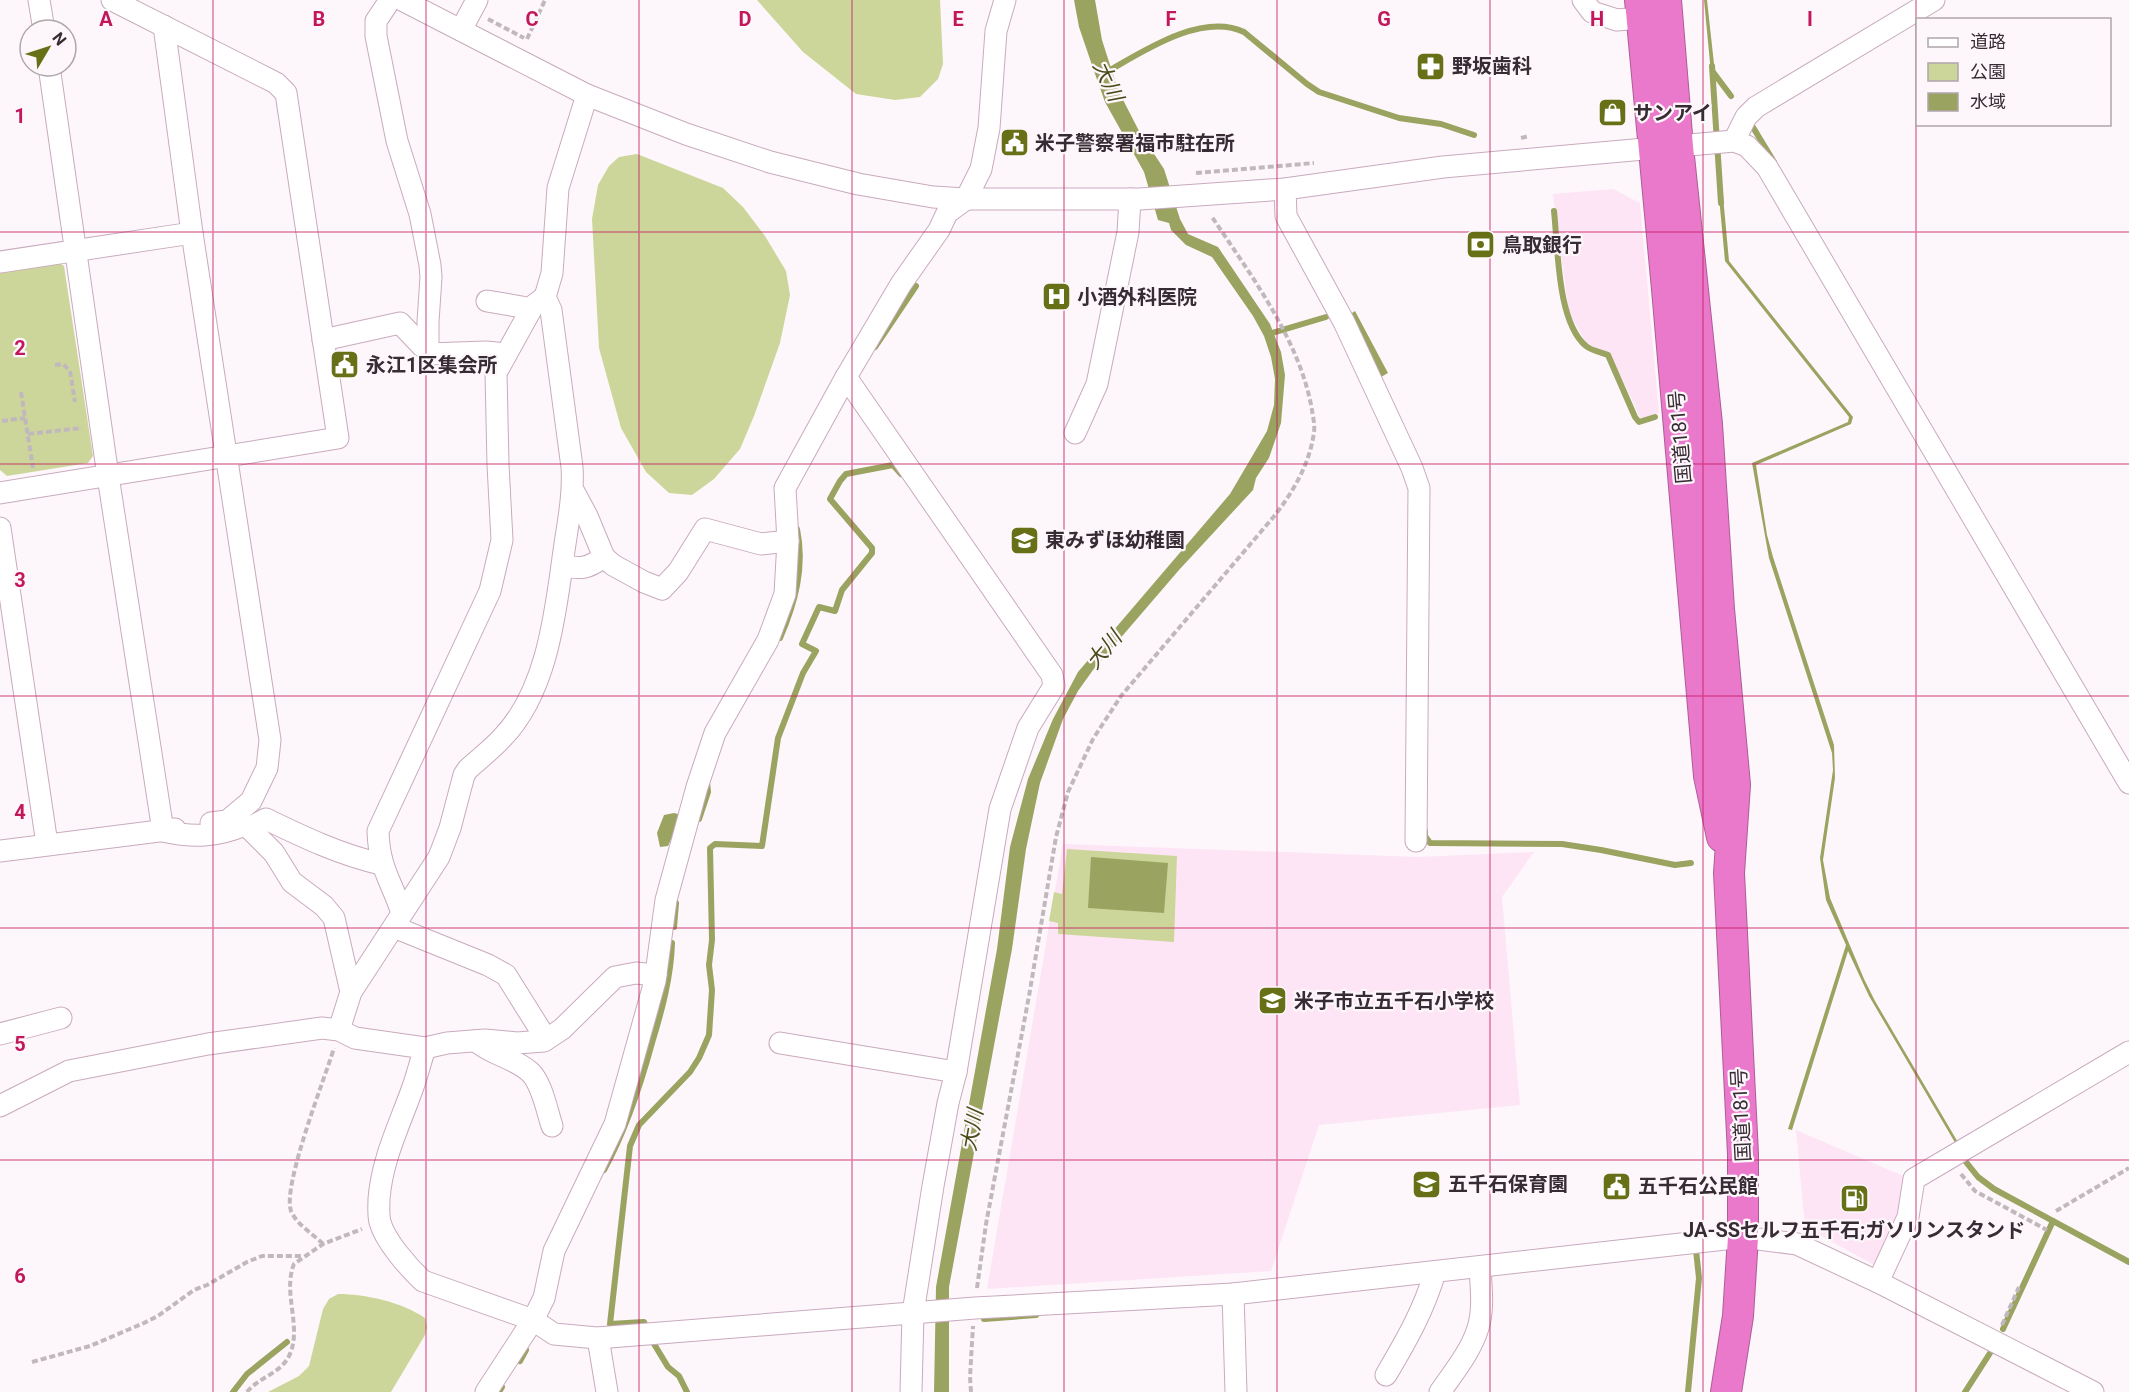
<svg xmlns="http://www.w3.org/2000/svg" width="2129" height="1392" viewBox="0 0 2129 1392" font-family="Roboto,'Noto Sans JP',sans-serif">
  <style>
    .built { fill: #fde5f5 }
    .green { fill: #cdd69a }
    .water { fill: #9aa360 }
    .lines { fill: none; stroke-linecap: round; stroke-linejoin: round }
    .stream { stroke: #9aa360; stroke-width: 6 }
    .minor-casing { stroke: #c9aabe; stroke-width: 23 }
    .highway-casing { stroke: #ac5e97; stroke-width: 32 }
    .path { stroke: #c0b8bd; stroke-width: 4; stroke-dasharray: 6 3; stroke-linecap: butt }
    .minor { stroke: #fff; stroke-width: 21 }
    .highway { stroke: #ea79cc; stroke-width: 30 }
    .grid { fill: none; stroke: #c2185b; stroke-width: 1.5; stroke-opacity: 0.55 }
    .labels { text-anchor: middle; stroke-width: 4.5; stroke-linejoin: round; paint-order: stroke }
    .poi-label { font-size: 20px; font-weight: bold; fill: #382c34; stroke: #fdf7fb; text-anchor: start }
    .street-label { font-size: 20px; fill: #382c34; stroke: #fdf7fb }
    .water-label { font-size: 21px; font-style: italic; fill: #474c19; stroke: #fdf7fb }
    .grid-label { font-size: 20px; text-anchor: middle; font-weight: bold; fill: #c2185b; stroke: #fdf7fb; stroke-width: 4.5; stroke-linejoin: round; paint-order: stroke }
  </style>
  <rect width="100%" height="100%" fill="#fdf7fb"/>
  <g class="built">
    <polygon points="1613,189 1640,203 1659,413 1641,419 1611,355 1587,344 1569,313 1553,194"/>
    <polygon points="1063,844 1418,857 1534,852 1502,897 1520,1105 1319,1125 1271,1271 987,1289"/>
    <polygon points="1796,1130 1908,1178 1904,1219 1878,1267 1805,1227"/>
  </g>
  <g class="green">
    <polygon points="757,0 940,0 943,64 938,79 920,97 895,100 856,94 803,52"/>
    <polygon points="637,154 723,188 743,207 765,236 786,271 790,295 780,343 754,416 740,449 714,479 692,495 669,493 646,472 621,428 599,348 592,219 598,185 609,166 619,157"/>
    <polygon points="58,262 64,266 93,456 88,463 7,476 0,470 0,270"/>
    <polygon points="1067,849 1177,856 1174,942 1058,934 1058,923 1049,921 1054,892 1062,894"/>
    <path d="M338,1294C365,1294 402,1302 425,1318L427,1327L425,1335L391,1392H268L299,1376L309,1366L323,1309L329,1299Z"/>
  </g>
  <g class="water">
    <polygon points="1074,0 1095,0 1102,40 1118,90 1139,131 1164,169 1180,219 1188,234 1218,247 1270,324 1281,352 1285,375 1281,423 1269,458 1256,478 1253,490 1179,570 1093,670 1078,691 1063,719 1040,783 1026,849 1012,949 949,1287 949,1392 934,1392 936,1287 997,949 1010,847 1028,779 1053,719 1078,672 1230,494 1267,431 1274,405 1275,379 1271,357 1264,336 1253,316 1212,257 1186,245 1171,230 1169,223 1158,220 1144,172 1105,102 1094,71 1079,27"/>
    <polygon points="1704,0 1707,0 1715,73 1711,73"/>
    <polygon points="1723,196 1729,261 1853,417 1851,424 1756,465 1767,535 1773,557 1834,745 1835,778 1823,860 1830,898 1864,979 1875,1001 1959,1144 1957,1146 1869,996 1848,951 1792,1130 1788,1129 1846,945 1826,900 1820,858 1833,770 1832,753 1769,558 1752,463 1848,422 1849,417 1725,261 1719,197"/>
    <polygon points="1355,311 1388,373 1381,377 1349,315"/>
    <polygon points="674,813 682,815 668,846 660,847 657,833 664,815"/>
    <polygon points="1091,857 1168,863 1164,913 1088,908"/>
  </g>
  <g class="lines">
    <g class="stream">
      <polyline points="1712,66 1721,203"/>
      <polyline points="1713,72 1731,96"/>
      <path d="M1105,73C1142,52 1201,12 1244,32L1307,84L1319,92L1399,118L1441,124L1474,135"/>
      <polyline points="1751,124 1774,162"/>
      <path d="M1554,211C1558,247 1557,322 1586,346C1592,351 1601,352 1608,355L1635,417L1639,422L1655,417"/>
      <polyline points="1269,334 1326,317"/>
      <polyline points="875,347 916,286"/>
      <path d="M780,638C795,603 805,567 797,529"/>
      <polyline points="699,819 708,792 707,782"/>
      <polyline points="1425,831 1425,836 1430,843 1562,844 1601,850 1675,865 1691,863"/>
      <polyline points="674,927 676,903"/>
      <polyline points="1966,1162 1978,1177 1994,1189 2129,1262"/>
      <path d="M604,1170C626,1130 640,1087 652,1043C662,1010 671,977 672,943"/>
      <polyline points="984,1319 1036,1315"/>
      <polyline points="647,1329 644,1322 610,1324 630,1146 639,1125 690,1072 699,1058 709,1035 712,990 709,965 712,940 710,848 715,844 762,846 778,738 803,673 816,651 802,644 819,607 835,611 842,590 872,553 872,548 830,499 840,481 846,474 893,465 901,474"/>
      <polyline points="2003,1329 2053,1221"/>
      <polyline points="651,1339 668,1367 679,1376 687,1392"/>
      <polyline points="520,1361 526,1350"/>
      <polyline points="233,1392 247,1374 287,1342"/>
      <polyline points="499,1392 502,1387"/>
      <polyline points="1688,1392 1699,1278 1696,1250"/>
      <polyline points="1965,1392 1992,1350"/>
    </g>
    <defs>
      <g id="minor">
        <polyline points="39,0 44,30"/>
        <polyline points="390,0 376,21 376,36 397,141 420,214 430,265 431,277 428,322 428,354 486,352 506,354"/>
        <polyline points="402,0 587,95 686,134 770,162 858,184 933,197 966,199 1140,199 1285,189 1443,167 1734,141 1747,146 1767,167 2129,783"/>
        <polyline points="1583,0 1592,12 1617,20 1641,18"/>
        <polyline points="164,26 192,233 270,740 267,768 251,801 227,821 211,823"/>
        <polyline points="461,30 477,0"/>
        <path d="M49,66L108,476L163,831C194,838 215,837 245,825L249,828L274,853L292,882L324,906L334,918L351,992"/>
        <polyline points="1734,141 1746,117 1756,107 1934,0"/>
        <polyline points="1285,189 1286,216 1344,322 1412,468 1419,488 1416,841"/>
        <polyline points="0,262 192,233"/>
        <polyline points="487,301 522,307 530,311"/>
        <polyline points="323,340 400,323 422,346 428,349"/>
        <polyline points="846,377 1052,675 1054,686 1028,728 1000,809 956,1072 948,1103 933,1186 913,1313 911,1392"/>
        <polyline points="1075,433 1097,384 1128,232 1130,199"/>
        <polyline points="573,490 587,516 604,557 613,565 644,582 662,589 678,572 705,529 761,544 788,541"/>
        <polyline points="0,493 338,438 286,93 276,83 112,0"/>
        <polyline points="0,528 47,844"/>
        <path d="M562,566C582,569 587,569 604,557"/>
        <path d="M249,828L266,819C303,837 341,855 381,864"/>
        <polyline points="0,851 175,829"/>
        <path d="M402,913C391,880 379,868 378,831L490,591L502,540L498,465L496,373L533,306L545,297L552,273L558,188L587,95"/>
        <polyline points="394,927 488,965 506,975 546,1039"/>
        <path d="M339,1030L351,992L439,857L450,828L464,775L468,769C479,759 492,749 502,738C546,693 555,617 563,558C567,527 574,497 572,467L551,310L545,297"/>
        <polyline points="0,1034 61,1018"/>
        <path d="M476,1041C492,1055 515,1058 530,1072C542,1083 547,1111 552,1126"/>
        <polyline points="780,1043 956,1072"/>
        <polyline points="425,1048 447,1043 485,1040 517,1043 544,1041 562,1029 615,977 636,973 656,975"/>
        <path d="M0,1106L69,1071L208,1044L322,1028L339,1030L355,1038L425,1048C421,1060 418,1072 414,1084C401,1122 382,1158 379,1199C379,1206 378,1214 380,1222C385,1241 409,1268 423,1281L533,1320L554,1334L597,1338L975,1308L1233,1294L1743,1237L1797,1244L1878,1282L2093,1392"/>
        <polyline points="1878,1282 1908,1217 1914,1179 2129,1052"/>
        <polyline points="1233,1294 1236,1392"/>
        <polyline points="598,1338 607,1392"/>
        <path d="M1386,1375C1406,1341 1424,1310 1435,1272"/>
        <polyline points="486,1392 533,1320 544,1298 554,1251 615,1124 655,981 666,900 697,787 715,733 768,640 785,594 788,541 785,488 846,377 901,284 939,230 947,213 966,199 981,169 989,128 996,31 1005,0"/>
        <path d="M1440,1392C1454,1372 1471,1351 1478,1328C1484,1309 1481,1287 1480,1267"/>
      </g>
      <g id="highway">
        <polyline points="1640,0 1667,289 1709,776 1722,837"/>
        <polyline points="1666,0 1678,147 1707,424 1719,609 1735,785 1729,873 1743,1154 1743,1237 1738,1316 1726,1392"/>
      </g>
    </defs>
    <use href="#minor" class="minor-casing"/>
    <use href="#highway" class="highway-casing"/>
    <g class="path">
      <polyline points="488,19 524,38"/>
      <polyline points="527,39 545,0"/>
      <polyline points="1521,138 1529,136"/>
      <polyline points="1196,173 1314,163"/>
      <polyline points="55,365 63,364 70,371 75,402"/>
      <polyline points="21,392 33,468"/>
      <polyline points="2,421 25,418"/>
      <polyline points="28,434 82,428"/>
      <polyline points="1961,1174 1975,1191 2047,1230"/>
      <polyline points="2056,1211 2129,1168"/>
      <path d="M323,1244C313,1234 297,1225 291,1211C282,1186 325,1078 334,1048"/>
      <path d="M977,1288L986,1224L1029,996L1056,837L1068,792L1093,739L1121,696L1276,514C1294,490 1310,463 1314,432C1315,425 1313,417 1312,410C1300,340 1250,274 1212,217"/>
      <polyline points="2002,1325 2019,1287"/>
      <polyline points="32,1362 90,1346 144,1323 158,1316 194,1290 207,1285 247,1262 262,1256 303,1256"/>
      <path d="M247,1392C259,1377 280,1374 289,1356C303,1328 282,1293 294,1264L323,1244L362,1229"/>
      <polyline points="971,1392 970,1377 973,1326"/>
    </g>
    <use href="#minor" class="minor"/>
    <use href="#highway" class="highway"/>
  </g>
  <path class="grid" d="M213,0V1392M426,0V1392M639,0V1392M852,0V1392M1064,0V1392M1277,0V1392M1490,0V1392M1703,0V1392M1916,0V1392M0,232H2129M0,464H2129M0,696H2129M0,928H2129M0,1160H2129"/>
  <defs>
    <symbol id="pharmacy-square" viewBox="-11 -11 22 22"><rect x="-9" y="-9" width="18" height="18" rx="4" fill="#677017" stroke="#fdf7fb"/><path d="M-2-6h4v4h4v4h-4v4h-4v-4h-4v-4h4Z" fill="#fff"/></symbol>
    <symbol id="shop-square" viewBox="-11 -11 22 22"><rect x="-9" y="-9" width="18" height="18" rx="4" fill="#677017" stroke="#fdf7fb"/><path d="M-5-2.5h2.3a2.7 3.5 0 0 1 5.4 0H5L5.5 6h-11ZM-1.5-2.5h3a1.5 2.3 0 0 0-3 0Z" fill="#fff"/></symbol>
    <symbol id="civic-square" viewBox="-11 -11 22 22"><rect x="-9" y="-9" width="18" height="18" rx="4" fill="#677017" stroke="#fdf7fb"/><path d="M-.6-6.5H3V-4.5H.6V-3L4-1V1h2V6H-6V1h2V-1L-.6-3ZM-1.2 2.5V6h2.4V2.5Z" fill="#fff"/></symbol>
    <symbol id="bank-square" viewBox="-11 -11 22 22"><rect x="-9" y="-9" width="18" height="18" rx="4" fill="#677017" stroke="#fdf7fb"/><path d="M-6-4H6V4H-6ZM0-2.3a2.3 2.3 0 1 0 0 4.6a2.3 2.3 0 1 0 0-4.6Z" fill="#fff"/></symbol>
    <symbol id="hospital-square" viewBox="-11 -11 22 22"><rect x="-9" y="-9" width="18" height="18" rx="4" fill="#677017" stroke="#fdf7fb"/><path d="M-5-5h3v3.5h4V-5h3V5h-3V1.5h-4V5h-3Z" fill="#fff"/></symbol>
    <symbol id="school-square" viewBox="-11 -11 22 22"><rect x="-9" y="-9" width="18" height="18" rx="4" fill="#677017" stroke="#fdf7fb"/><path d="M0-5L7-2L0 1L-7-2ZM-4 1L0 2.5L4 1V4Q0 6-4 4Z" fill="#fff"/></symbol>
    <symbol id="fuel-square" viewBox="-11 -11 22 22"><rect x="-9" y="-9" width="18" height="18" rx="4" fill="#677017" stroke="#fdf7fb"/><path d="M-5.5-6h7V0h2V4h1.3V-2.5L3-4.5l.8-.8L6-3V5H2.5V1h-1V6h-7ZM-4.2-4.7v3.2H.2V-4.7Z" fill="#fff"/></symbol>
  </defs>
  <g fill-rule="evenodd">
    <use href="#pharmacy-square" x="1414" y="50" width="33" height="33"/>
    <use href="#shop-square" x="1596" y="96" width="33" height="33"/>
    <use href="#civic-square" x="998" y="126" width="33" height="33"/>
    <use href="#bank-square" x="1464" y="228" width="33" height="33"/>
    <use href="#hospital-square" x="1040" y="280" width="33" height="33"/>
    <use href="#civic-square" x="328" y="348" width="33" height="33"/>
    <use href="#school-square" x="1008" y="524" width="33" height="33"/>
    <use href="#school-square" x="1256" y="984" width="33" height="33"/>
    <use href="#school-square" x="1410" y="1168" width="33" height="33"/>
    <use href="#civic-square" x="1600" y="1170" width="33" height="33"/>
    <use href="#fuel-square" x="1838" y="1182" width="33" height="33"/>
  </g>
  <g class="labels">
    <g class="poi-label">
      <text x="1452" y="73">野坂歯科</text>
      <text x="1633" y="120">サンアイ</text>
      <text x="1035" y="150">米子警察署福市駐在所</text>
      <text x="1502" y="252">鳥取銀行</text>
      <text x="1077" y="304">小酒外科医院</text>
      <text x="366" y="372">永江1区集会所</text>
      <text x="1045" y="547">東みずほ幼稚園</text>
      <text x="1294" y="1008">米子市立五千石小学校</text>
      <text x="1448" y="1191">五千石保育園</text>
      <text x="1638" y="1193">五千石公民館</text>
      <text x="1854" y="1237" text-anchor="middle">JA-SSセルフ五千石;ガソリンスタンド</text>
    </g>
    <g class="street-label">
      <text transform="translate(1680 437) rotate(-95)" y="7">国道181号</text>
      <text transform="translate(1741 1115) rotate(-93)" y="7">国道181号</text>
    </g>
    <g class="water-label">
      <text transform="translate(1108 81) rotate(65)" y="7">大川</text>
      <text transform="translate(1104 650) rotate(-50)" y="7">大川</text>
      <text transform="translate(972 1130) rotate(-80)" y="7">大川</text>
    </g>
  </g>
  <g class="grid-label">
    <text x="106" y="26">A</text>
    <text x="319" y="26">B</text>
    <text x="532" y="26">C</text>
    <text x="745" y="26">D</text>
    <text x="958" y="26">E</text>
    <text x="1171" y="26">F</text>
    <text x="1384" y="26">G</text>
    <text x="1597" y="26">H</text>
    <text x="1810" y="26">I</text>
    <text x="20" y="123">1</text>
    <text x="20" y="355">2</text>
    <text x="20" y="587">3</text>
    <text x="20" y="819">4</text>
    <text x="20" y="1051">5</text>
    <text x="20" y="1283">6</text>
  </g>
  <rect x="1916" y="18" width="195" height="108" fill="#fdf7fb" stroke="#aea6ab" stroke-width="1.5"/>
  <rect x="1928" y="38" width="30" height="9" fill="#ffffff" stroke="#aea6ab" stroke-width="1.5"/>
  <text x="1970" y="48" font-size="18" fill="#382c34">道路</text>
  <rect x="1928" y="63" width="30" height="18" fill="#cdd69a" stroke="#aea6ab" stroke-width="1.5"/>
  <text x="1970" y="78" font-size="18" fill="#382c34">公園</text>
  <rect x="1928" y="93" width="30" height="18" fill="#9aa360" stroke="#aea6ab" stroke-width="1.5"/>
  <text x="1970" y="108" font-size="18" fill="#382c34">水域</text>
  <g transform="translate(48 48) rotate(51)"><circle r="28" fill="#fdf7fb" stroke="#aea6ab" stroke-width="1.5"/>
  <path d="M0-4.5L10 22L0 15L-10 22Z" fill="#677017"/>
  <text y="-9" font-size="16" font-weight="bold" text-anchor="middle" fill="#382c34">N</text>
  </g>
</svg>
